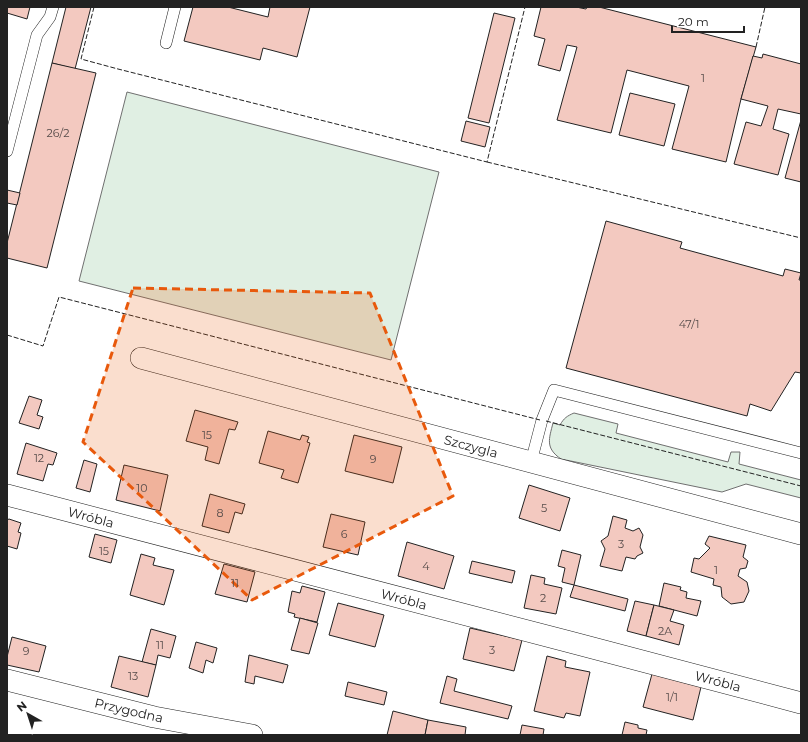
<svg xmlns="http://www.w3.org/2000/svg" width="808" height="742" viewBox="0 0 808 742" font-family="Montserrat,sans-serif">
  <style>
    .green { fill: #e0efe3; stroke: #6f6f6f }
    .building { fill: #f3c9c0; stroke: #222 }
    .lines { fill: none; stroke-linecap: round; stroke-linejoin: round }
    .lane-casing { stroke: #222; stroke-width: 12 }
    .street-casing { stroke: #222; stroke-width: 22 }
    .lane { stroke: #fff; stroke-width: 11 }
    .street { stroke: #fff; stroke-width: 21 }
    .fence { stroke: #222; stroke-width: 1; stroke-dasharray: 5 2; stroke-linecap: butt }
    .marked { fill: #e8590c; fill-opacity: 0.2; stroke: #e8590c; stroke-width: 3; stroke-dasharray: 8 5; stroke-linejoin: round }
    .labels { text-anchor: middle; stroke-width: 3; stroke-linejoin: round; paint-order: stroke }
    .number-label { font-size: 11px; fill: #564c4a }
    .street-label { font-size: 13px; fill: #222; stroke: #fff }
  </style>
  <rect width="100%" height="100%" fill="#fff"/>
  <g class="green">
    <polygon points="127,92 439,172 391,360 79,281"/>
    <path d="M574,413L618,424L616,433L728,462L731,452H740L739,464L801,480V498L746,484L722,492L561,459C545,448 549,439 553,423L560,425C564,418 567,416 574,413Z"/>
  </g>
  <g class="building">
    <polygon points="7,7 30,7 27,19 7,13"/>
    <polygon points="66,7 91,7 75,69 52,63"/>
    <polygon points="193,7 228,7 268,17 270,7 310,7 297,57 263,48 260,60 184,41"/>
    <polygon points="541,7 576,7 586,9 587,7 599,7 756,47 741,99 726,162 672,149 689,86 627,70 611,133 557,120 577,47 567,45 560,71 538,65 545,39 534,36"/>
    <polygon points="494,13 515,18 489,123 468,118"/>
    <polygon points="763,54 801,64 801,114 778,109 773,129 789,134 778,175 734,164 746,122 761,126 768,106 741,99 753,56 762,58"/>
    <polygon points="52,63 96,73 47,268 7,258 7,243"/>
    <polygon points="630,93 675,104 664,146 619,135"/>
    <polygon points="801,120 801,182 785,178"/>
    <polygon points="466,121 490,127 485,147 461,141"/>
    <polygon points="7,190 20,193 17,205 7,203"/>
    <polygon points="606,221 682,242 680,248 783,276 785,269 801,273 799,280 801,280 801,373 795,372 771,411 750,404 747,416 566,368"/>
    <polygon points="29,396 42,400 37,415 43,417 39,429 19,423"/>
    <polygon points="195,410 238,422 235,430 229,429 219,464 205,460 208,447 186,441"/>
    <polygon points="268,431 300,440 302,435 309,437 307,442 310,443 298,483 281,478 284,470 259,463"/>
    <polygon points="354,435 402,447 393,483 345,471"/>
    <polygon points="26,443 57,453 53,465 48,464 43,481 17,474"/>
    <polygon points="84,460 97,464 90,492 76,488"/>
    <polygon points="124,465 168,475 160,511 116,500"/>
    <polygon points="529,485 570,498 560,531 519,518"/>
    <polygon points="210,494 245,504 242,514 235,512 229,533 202,526"/>
    <polygon points="331,514 365,522 358,555 323,547"/>
    <polygon points="613,516 627,520 625,528 633,531 639,528 643,535 640,547 643,553 637,556 635,559 626,557 622,571 600,566 605,549 601,541 608,536"/>
    <polygon points="9,519 21,523 18,532 21,533 17,549 7,546 7,520"/>
    <polygon points="95,534 117,540 111,563 89,557"/>
    <polygon points="709,536 746,545 743,557 748,561 746,568 740,569 738,576 747,582 749,591 744,602 731,604 722,597 721,587 713,585 714,579 691,572 694,558 699,559 710,548 705,544"/>
    <polygon points="407,542 454,556 444,589 398,576"/>
    <polygon points="562,550 581,555 574,585 562,582 565,568 558,566"/>
    <polygon points="141,554 155,558 153,565 174,570 164,605 130,595"/>
    <polygon points="472,561 515,571 512,583 469,573"/>
    <polygon points="224,564 255,572 247,602 215,594"/>
    <polygon points="531,575 545,578 544,584 562,588 556,614 524,608"/>
    <polygon points="664,583 681,587 680,590 687,592 686,598 701,601 697,616 659,606"/>
    <polygon points="574,585 628,599 625,611 570,597"/>
    <polygon points="302,586 325,592 317,622 294,617 295,614 288,612 292,591 300,593"/>
    <polygon points="635,601 654,605 646,636 627,631"/>
    <polygon points="338,603 384,615 375,647 329,635"/>
    <polygon points="654,605 674,610 670,621 684,625 679,645 646,636"/>
    <polygon points="300,618 318,623 309,654 291,650"/>
    <polygon points="470,628 522,640 514,671 463,659"/>
    <polygon points="151,629 176,636 170,658 158,655 156,665 142,662"/>
    <polygon points="12,637 46,646 39,672 7,665 7,657"/>
    <polygon points="196,642 217,648 213,663 206,660 203,673 189,668"/>
    <polygon points="249,655 288,665 283,683 255,676 254,684 245,682"/>
    <polygon points="119,656 156,665 148,697 111,687"/>
    <polygon points="547,656 566,661 565,667 590,672 580,716 566,713 564,718 534,711"/>
    <polygon points="652,674 701,687 693,720 643,707"/>
    <polygon points="447,676 457,679 454,691 512,706 508,719 440,703"/>
    <polygon points="348,682 387,692 384,705 345,696"/>
    <polygon points="393,711 428,720 425,735 387,735"/>
    <polygon points="428,720 466,727 465,735 425,735"/>
    <polygon points="625,722 638,725 638,728 647,730 646,735 622,735"/>
    <polygon points="522,725 544,729 543,735 520,735"/>
  </g>
  <g class="lines">
    <defs>
      <g id="lane">
        <polyline points="166,43 175,7"/>
        <polyline points="7,151 37,35 50,17 53,7"/>
        <polyline points="531,462 542,420 554,390 801,453"/>
      </g>
      <g id="street">
        <polyline points="141,358 801,534"/>
        <polyline points="7,495 570,642 801,703"/>
        <polyline points="7,680 154,717 252,735"/>
      </g>
    </defs>
    <use href="#lane" class="lane-casing"/>
    <use href="#street" class="street-casing"/>
    <use href="#lane" class="lane"/>
    <use href="#street" class="street"/>
    <g class="fence">
      <polyline points="94,7 81,59 118,69 487,162 525,7"/>
      <polyline points="756,47 765,7"/>
      <polyline points="487,162 801,238"/>
      <polyline points="7,335 43,346 59,297 540,420"/>
      <polyline points="546,421 801,486"/>
    </g>
  </g>
  <path class="marked" d="M133,288L370,293L453,496L252,600L83,442Z"/>
  <g class="labels">
    <g class="number-label">
      <text x="703" y="82">1</text>
      <text x="58" y="137">26/2</text>
      <text x="689" y="328">47/1</text>
      <text x="207" y="439">15</text>
      <text x="39" y="462">12</text>
      <text x="373" y="463">9</text>
      <text x="142" y="492">10</text>
      <text x="544" y="512">5</text>
      <text x="220" y="517">8</text>
      <text x="344" y="538">6</text>
      <text x="621" y="548">3</text>
      <text x="104" y="555">15</text>
      <text x="426" y="570">4</text>
      <text x="716" y="574">1</text>
      <text x="235" y="587">11</text>
      <text x="543" y="602">2</text>
      <text x="665" y="635">2A</text>
      <text x="160" y="649">11</text>
      <text x="492" y="654">3</text>
      <text x="26" y="655">9</text>
      <text x="133" y="680">13</text>
      <text x="672" y="701">1/1</text>
    </g>
    <g class="street-label">
      <text transform="translate(471 446) rotate(15)" y="5">Szczygla</text>
      <text transform="translate(91 517) rotate(15)" y="5">Wróbla</text>
      <text transform="translate(404 599) rotate(15)" y="5">Wróbla</text>
      <text transform="translate(718 681) rotate(15)" y="5">Wróbla</text>
      <text transform="translate(129 710) rotate(13)" y="5">Przygodna</text>
    </g>
  </g>
  <rect width="808" height="742" fill="none" stroke="#222222" stroke-width="16"/>
  <g transform="translate(28 714) rotate(321)" stroke="#ffffff" stroke-width="3" paint-order="stroke">
  <path d="M0-3L7 15L0 10L-7 15Z" fill="#222222"/>
  <text y="-6" font-size="11" font-weight="bold" text-anchor="middle" fill="#222222">N</text>
  </g>
  <path d="M672 26v6h72v-6" fill="none" stroke="#222222" stroke-width="2"/>
  <text x="678" y="26" font-size="12" fill="#222222" stroke="#ffffff" stroke-width="3" paint-order="stroke">20 m</text>
</svg>
